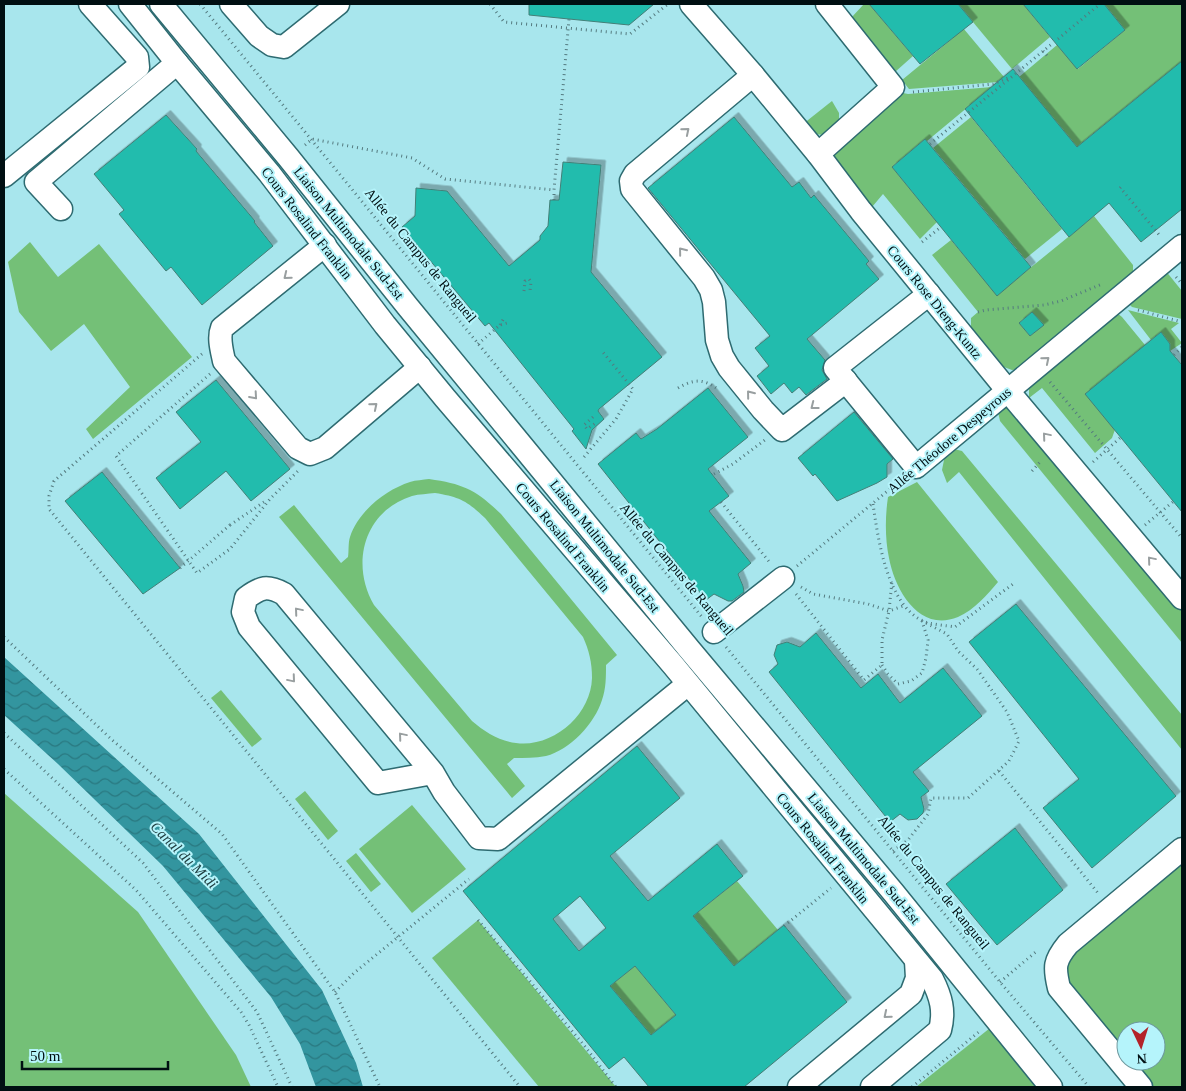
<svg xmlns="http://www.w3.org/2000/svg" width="1186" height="1091" viewBox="0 0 1186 1091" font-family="'Times New Roman',serif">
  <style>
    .green { fill: #74c077; fill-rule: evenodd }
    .water { fill: url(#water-waves) }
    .building { fill: #24bcad; stroke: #437f77; fill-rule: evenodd; filter: url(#shadow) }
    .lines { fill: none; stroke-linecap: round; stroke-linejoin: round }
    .minor-casing { stroke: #2e6b71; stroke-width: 25 }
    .path { stroke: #547a7f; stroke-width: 3; stroke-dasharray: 1 4; stroke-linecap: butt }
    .minor { stroke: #fff; stroke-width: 22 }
    .path-bridge { stroke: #547a7f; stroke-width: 3; stroke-dasharray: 1 4; stroke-linecap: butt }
    .oneway { stroke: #999fa0 }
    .labels { text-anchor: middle; stroke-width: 4; stroke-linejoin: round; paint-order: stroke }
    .street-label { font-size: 14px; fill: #000f12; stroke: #b5f4fb }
    .water-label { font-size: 15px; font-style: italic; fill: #203e41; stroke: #b5f4fb }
  </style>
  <defs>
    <pattern id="water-waves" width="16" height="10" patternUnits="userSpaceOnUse" patternTransform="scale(1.25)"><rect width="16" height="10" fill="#33959f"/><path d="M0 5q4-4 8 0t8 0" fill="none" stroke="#297880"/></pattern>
    <filter id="shadow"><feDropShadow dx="4.5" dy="-4.5" stdDeviation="0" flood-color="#0004"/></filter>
  </defs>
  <rect width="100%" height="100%" fill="#a8e6ed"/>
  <g class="green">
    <polygon points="864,4 869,4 913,56 895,72 851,18"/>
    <polygon points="925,4 943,4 1004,77 998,82 909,89 902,80 953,38"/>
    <polygon points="958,4 1023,4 1050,37 1012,69"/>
    <polygon points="1106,4 1181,4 1182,6 1182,66 1180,63 1084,141 1118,182 1111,188 1019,77 1057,45 1078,69 1125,30 1105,5"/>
    <polygon points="992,87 927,141 925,139 892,167 937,222 920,239 883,194 872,207 834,159 834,154 838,147 903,93 908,94"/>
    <polygon points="832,101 839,113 839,123 825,135 813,134 803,124"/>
    <polygon points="971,117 1062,229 1025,259 933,148"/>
    <path d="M1094,216L1133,265V274L1117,285L1021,369L1012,370L1004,367L971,327V318L978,312L932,255L951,240L997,295ZM1032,312L1043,325L1030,336L1019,323Z"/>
    <polygon points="30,242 58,277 99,244 192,357 93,439 86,429 130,387 84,324 51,351 19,312 8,262"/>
    <polygon points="1165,270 1182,291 1182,319 1132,307 1127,302"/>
    <polygon points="1128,310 1179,323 1171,329 1182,343 1170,351 1170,344 1161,332 1151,340"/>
    <polygon points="1117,313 1122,317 1145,345 1112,438 1095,453 1042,388 1029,398 1029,389 1032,382"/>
    <polygon points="1006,404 1182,608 1182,643 1000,421 998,412"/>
    <polygon points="954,449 962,451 1182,715 1182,750 959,472 947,483 942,470 945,455"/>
    <path d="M429,479C464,484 476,490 501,514L617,655L606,665C606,677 606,689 602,700C595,723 570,750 546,756C535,758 525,758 514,758L507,764L525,786L512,798L279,517L294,505L341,563L348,557C349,551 348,543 350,537C358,512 385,490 410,482C416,480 423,480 429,479ZM435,493C460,497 467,501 485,518L583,637C589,650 592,663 592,678C591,715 553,748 516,743C499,741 485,732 472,721L374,605C350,564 364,511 412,496C419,494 428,494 435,493Z"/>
    <path d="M917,482L998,582C987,595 974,610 958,617C919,633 895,590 889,558C885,539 885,517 888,497Z"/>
    <polygon points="221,690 262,739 252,747 211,698"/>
    <polygon points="305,791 338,831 328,840 295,799"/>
    <polygon points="4,793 138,912 236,1055 251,1087 4,1087"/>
    <polygon points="412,805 466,869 412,913 359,849"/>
    <polygon points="356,853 381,884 371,892 346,861"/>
    <path d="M1182,858V1087H1154L1133,1061H1156V1031H1126V1053L1069,986C1064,968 1067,963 1075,947Z"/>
    <polygon points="737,881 778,930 734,966 693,916"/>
    <polygon points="478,920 616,1087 539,1087 432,958"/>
    <polygon points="635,966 676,1015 651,1035 610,986"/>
    <polygon points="990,1028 1038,1087 916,1087"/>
  </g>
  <polygon class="water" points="4,657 199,834 322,990 356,1063 363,1087 316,1087 300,1044 271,997 163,866 58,764 4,715"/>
  <g class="building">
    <polygon points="529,4 654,4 629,25 529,15"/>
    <polygon points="869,4 958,4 973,22 920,64"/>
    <polygon points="1023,4 1104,4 1125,30 1077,69"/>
    <polygon points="1182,61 1182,209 1141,242 1109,203 1069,237 965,109 1013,69 1077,147"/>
    <polygon points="166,115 197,149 196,151 255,221 254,222 273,246 202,305 171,267 166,271 119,214 124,210 94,174"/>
    <polygon points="734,117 792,187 799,182 811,198 814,195 869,261 866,264 879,279 807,339 825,360 822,370 827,379 806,395 799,387 792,393 784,383 771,394 757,376 769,366 755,348 770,336 648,188"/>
    <polygon points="925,139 1031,267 997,296 892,167"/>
    <polygon points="563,162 601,165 591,272 662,357 599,409 598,411 604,419 592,430 586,449 572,431 574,429 489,323 485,326 402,227 415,216 416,188 447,191 509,266 540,240 540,236 548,226 550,200 559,200"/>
    <polygon points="1032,312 1044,325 1030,336 1019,323"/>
    <polygon points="1161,332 1170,344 1170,351 1182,365 1182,512 1085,394"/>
    <polygon points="216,380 290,469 251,501 226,471 180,509 156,478 201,442 176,412"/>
    <polygon points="708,388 748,437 708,469 729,496 709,511 751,563 738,574 743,586 744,592 732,601 728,601 714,594 706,600 598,464 636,433 641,439 657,429"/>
    <polygon points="854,412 893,459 887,464 887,477 877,483 837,501 815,474 813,476 798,458"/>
    <polygon points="102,472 180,568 143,594 65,501"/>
    <polygon points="1016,604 1176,796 1092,868 1043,808 1079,779 969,642"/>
    <polygon points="816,633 861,688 878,674 900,703 943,668 982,716 913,772 929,791 921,797 924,809 923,813 917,819 908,820 900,814 890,822 769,672 778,664 774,655 777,645 787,642 800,647"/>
    <path d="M637,746L680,798L610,856L648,901L717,844L743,876L693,916L734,966L784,925L847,1002L744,1087H649L624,1057L609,1069L463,891ZM580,896L606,928L579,951L553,919ZM635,966L676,1015L651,1035L610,986Z"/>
    <polygon points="1015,828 1063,890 997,945 946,884"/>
  </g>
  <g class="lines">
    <defs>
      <g id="minor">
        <path d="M130,4L177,63L269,173L385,325L445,398L673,665L932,979C941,997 945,1011 940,1030L872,1087"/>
        <polyline points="161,4 288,157 408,307 689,649 893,892 1051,1087"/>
        <polyline points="231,4 259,36 272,45 284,47 338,4"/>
        <polyline points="691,4 753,75 818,154 861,211 1008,391 1182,598"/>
        <polyline points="753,75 635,174 631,181 632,189 704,278 711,290 714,302 717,340 722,356 729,368 763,410 782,430 846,381"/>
        <polyline points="818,154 893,87 827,4"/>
        <polyline points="4,176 138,67 137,57 90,4"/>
        <polyline points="61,209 36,182 177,63"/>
        <path d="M325,245L222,328C218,338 222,351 224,361L298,448L310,454L325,448L420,367"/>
        <polyline points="929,294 835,368 916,467 1182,246"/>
        <polyline points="714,632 783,578"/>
        <path d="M433,773L378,783L249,627L243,612L246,598C261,587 267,585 284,594L433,773L444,792L479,838L498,839L688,684"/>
        <polyline points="799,1087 911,994 917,978 916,961"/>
        <path d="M1141,1087L1059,988C1054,967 1054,961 1068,944L1182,849"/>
      </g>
    </defs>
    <use href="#minor" class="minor-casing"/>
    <g class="path">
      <path d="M200,4C368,208 534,413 702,617"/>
      <polyline points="490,4 504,22 630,34 668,4"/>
      <polyline points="1058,39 1100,4"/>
      <polyline points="1043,51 1049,58"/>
      <polyline points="913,92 993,84 1008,78"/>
      <polyline points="930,144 1053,43"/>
      <polyline points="305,145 312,139 412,158 445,179 554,190 569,19"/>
      <polyline points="1120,188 1121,187"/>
      <polyline points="1123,191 1161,237"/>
      <polyline points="554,200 554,190"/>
      <polyline points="922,242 941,227"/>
      <polyline points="1176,277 1182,284"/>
      <polyline points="524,291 525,281 529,279 531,282 530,291"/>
      <polyline points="1138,310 1182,322"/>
      <polyline points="978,312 986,310 1044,305 1061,301 1102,284"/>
      <polyline points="500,325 504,318"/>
      <polyline points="478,344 500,325 507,323"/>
      <polyline points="202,354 54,481 49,496 49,509 520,1087"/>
      <polyline points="1174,355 1182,347"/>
      <polyline points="210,374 116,456 197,573 230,549 270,499 298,471"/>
      <polyline points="1050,382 1182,538"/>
      <path d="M678,388C694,379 703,378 719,390"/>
      <polyline points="593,417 584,425 587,429 597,422"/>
      <polyline points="584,457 616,419 633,389 602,351"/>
      <polyline points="1093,462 1121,437"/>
      <polyline points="1032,471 1041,461"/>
      <polyline points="714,474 733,464 765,440"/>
      <polyline points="721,502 771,564"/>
      <path d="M873,504C878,539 887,602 921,620C930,625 945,625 955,627L1013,584"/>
      <polyline points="230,525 267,500"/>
      <polyline points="1145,525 1174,501"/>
      <polyline points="797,566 902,479"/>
      <polyline points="801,587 813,594 868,604 889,611 903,606"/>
      <polyline points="796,594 864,680 882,665 882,640 889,611 892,581"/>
      <polyline points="4,637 111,739 222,834 335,992 380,1087"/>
      <polyline points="726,647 1000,982 1089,1087"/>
      <polyline points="882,665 888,674 898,684 911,681 922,673 926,658 928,640 922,621"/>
      <polyline points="4,733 143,863 257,1012 292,1087"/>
      <polyline points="4,769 136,890 241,1012 249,1025 278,1087"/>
      <polyline points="999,771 1098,893"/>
      <polyline points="893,851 908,840 928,814 931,798 968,798 1009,761 1019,741 1007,712 977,669 958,651 947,634 922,621"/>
      <polyline points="478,920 583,1044 616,1087"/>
      <polyline points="784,926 831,888"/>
      <polyline points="1000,982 1038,950"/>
      <polyline points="335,992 354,973 469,879"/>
      <polyline points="912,1087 980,1031"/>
    </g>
    <use href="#minor" class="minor"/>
    <polyline class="path-bridge" points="180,568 230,525"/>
  </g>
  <defs><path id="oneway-chevron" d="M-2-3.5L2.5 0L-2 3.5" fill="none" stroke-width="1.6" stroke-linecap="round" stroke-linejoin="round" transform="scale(1.25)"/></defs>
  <g class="oneway">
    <use href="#oneway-chevron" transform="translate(686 131) rotate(-40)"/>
    <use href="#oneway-chevron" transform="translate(682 251) rotate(-129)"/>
    <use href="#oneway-chevron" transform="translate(287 276) rotate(141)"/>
    <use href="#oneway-chevron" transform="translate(1046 360) rotate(-40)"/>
    <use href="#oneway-chevron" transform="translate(750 394) rotate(-129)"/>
    <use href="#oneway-chevron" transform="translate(254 396) rotate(49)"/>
    <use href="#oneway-chevron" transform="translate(374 406) rotate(-40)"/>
    <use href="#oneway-chevron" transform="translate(814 406) rotate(142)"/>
    <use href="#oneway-chevron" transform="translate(1046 436) rotate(-130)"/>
    <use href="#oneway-chevron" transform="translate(1151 560) rotate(-130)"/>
    <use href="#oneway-chevron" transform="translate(298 611) rotate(-130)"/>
    <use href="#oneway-chevron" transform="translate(292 679) rotate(50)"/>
    <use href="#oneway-chevron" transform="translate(402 736) rotate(-130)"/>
    <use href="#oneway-chevron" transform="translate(887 1015) rotate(140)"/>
  </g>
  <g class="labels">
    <g class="street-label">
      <text transform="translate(307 223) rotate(52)" y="5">Cours Rosalind Franklin</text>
      <text transform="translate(349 233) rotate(51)" y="5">Liaison Multimodale Sud-Est</text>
      <text transform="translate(421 255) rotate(51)" y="5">Allée du Campus de Rangueil</text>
      <text transform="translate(935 302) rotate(51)" y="5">Cours Rose Dieng-Kuntz</text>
      <text transform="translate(949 440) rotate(-40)" y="5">Allée Théodore Despeyrous</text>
      <text transform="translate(563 537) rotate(50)" y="5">Cours Rosalind Franklin</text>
      <text transform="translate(605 546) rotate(51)" y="5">Liaison Multimodale Sud-Est</text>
      <text transform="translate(677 569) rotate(50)" y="5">Allée du Campus de Rangueil</text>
      <text transform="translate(823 848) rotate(51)" y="5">Cours Rosalind Franklin</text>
      <text transform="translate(864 858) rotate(50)" y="5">Liaison Multimodale Sud-Est</text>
      <text transform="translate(934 882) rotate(51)" y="5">Allée du Campus de Rangueil</text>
    </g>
    <g class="water-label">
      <text transform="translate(184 855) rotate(45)" y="5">Canal du Midi</text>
    </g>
  </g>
  <rect width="1186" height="1091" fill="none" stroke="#000f12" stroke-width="10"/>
  <g transform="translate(1141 1046) rotate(176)"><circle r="24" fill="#b5f4fb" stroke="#6d989e"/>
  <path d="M0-4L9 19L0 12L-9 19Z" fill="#b32329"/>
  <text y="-8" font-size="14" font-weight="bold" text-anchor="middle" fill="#000f12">N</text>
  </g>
  <path d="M22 1061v8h146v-8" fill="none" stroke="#000f12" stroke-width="2.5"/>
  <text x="30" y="1061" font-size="15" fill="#000f12" stroke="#b5f4fb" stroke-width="4" paint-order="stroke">50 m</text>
</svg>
